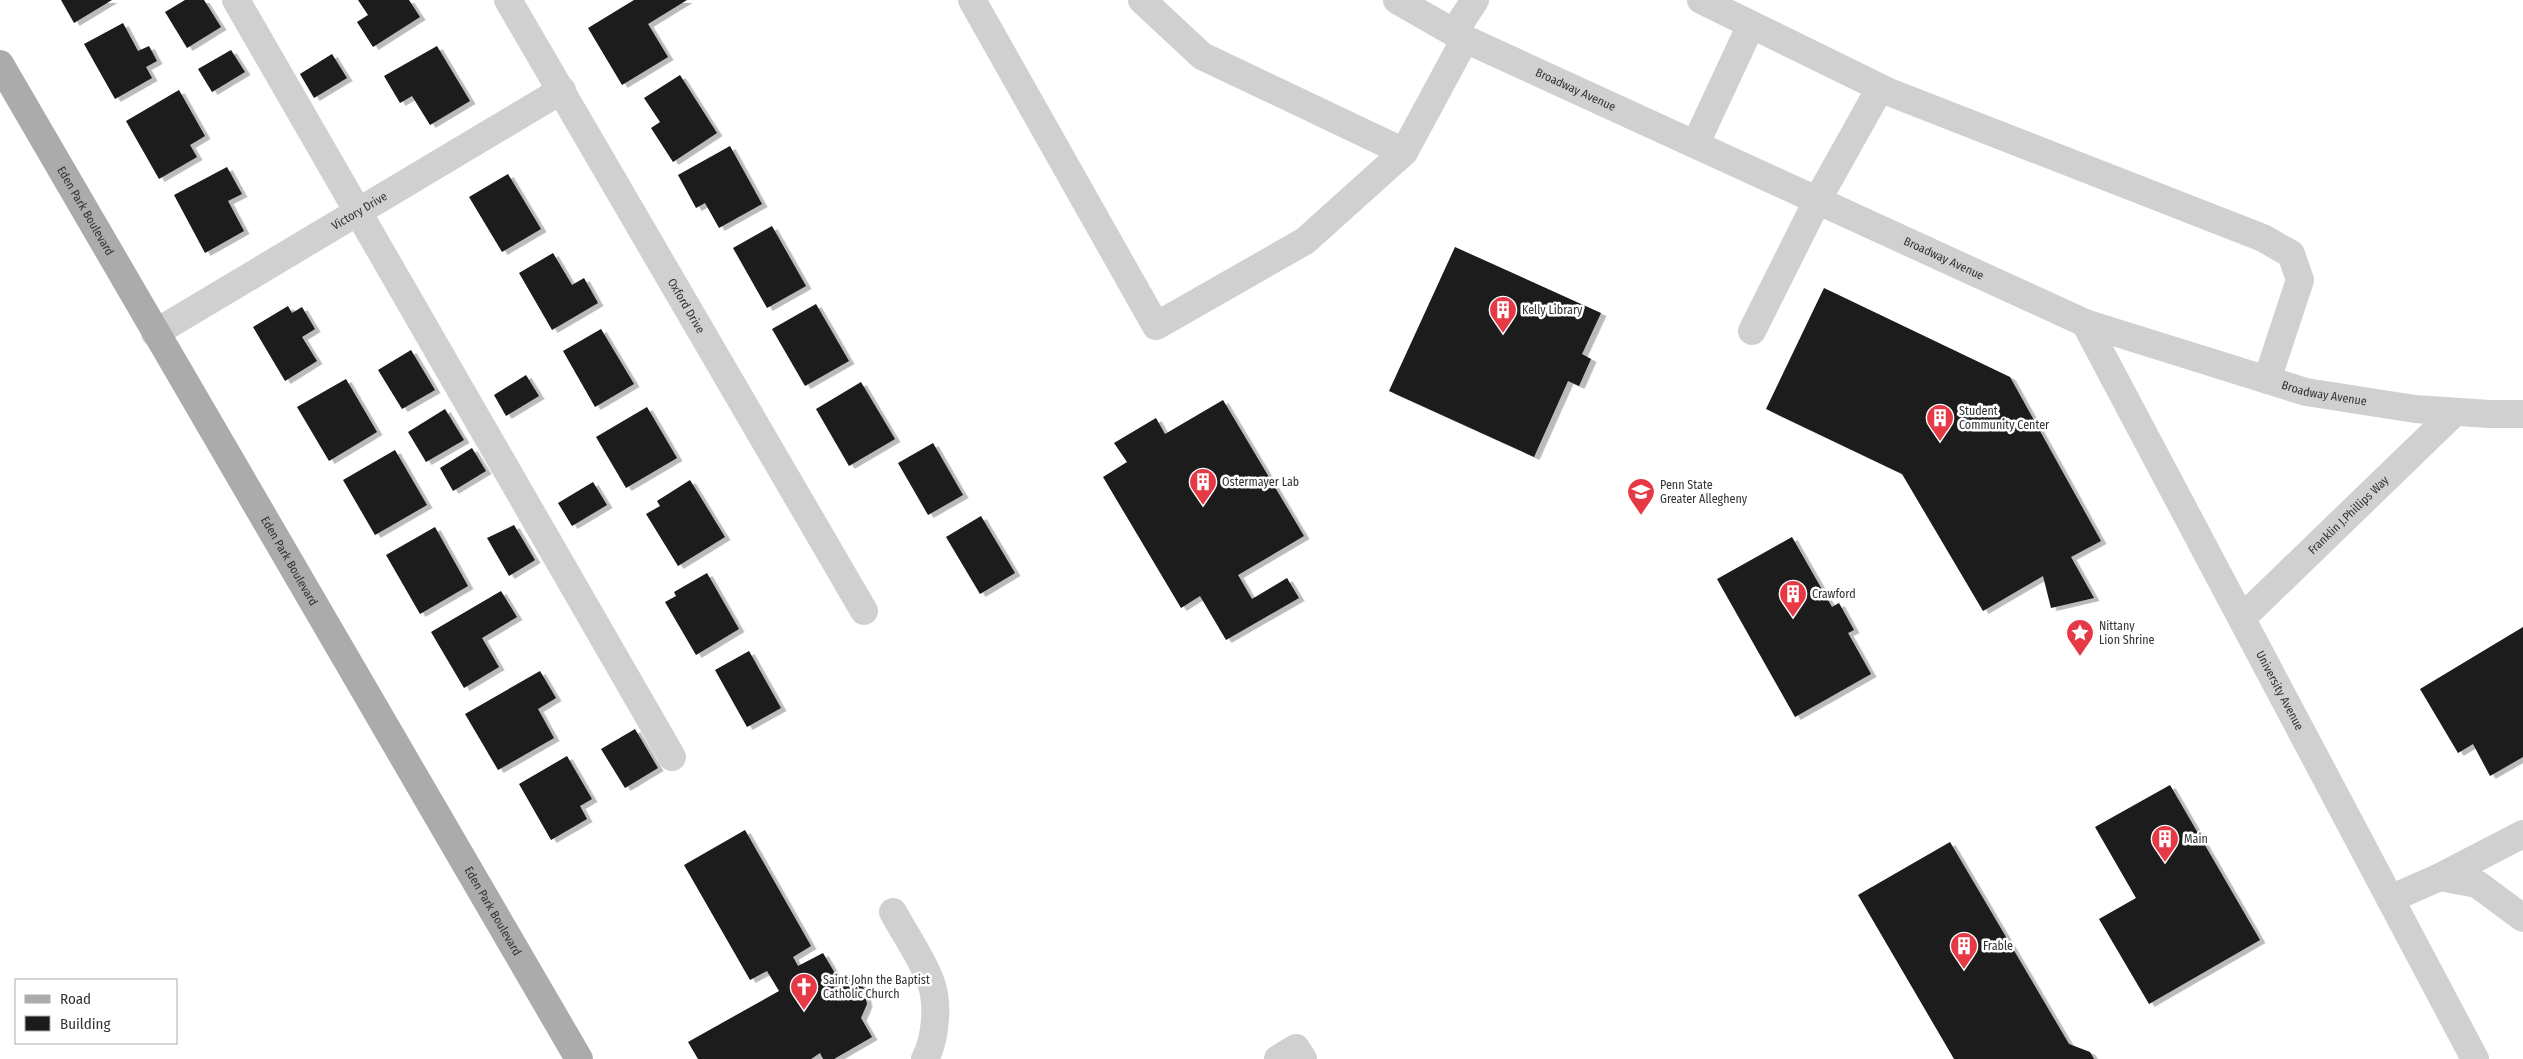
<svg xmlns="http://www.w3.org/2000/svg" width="2523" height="1059" viewBox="0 0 2523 1059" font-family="'Fira Sans Condensed',sans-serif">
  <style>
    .building { fill: #1a1a1a; filter: url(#shadow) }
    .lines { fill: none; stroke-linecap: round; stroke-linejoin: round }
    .minor { stroke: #d0d0d0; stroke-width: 28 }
    .major { stroke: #ababab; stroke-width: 28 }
    .labels { text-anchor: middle; stroke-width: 5; stroke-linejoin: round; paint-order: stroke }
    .street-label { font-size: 12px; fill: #333; stroke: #fff }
    .poi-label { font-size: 12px; fill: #333; stroke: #fff; text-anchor: start }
  </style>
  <defs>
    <filter id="shadow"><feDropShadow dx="5.5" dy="3" stdDeviation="0" flood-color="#0004"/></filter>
  </defs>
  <rect width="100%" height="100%" fill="#fff"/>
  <g class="building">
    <polygon points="61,0 112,0 74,23"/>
    <polygon points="185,0 204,0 221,27 187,48 165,12"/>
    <polygon points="358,0 409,0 420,17 373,47 357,22 368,15"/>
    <polygon points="634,0 687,0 648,24 668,57 622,85 588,28"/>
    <polygon points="123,23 138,51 149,46 157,61 146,67 152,78 115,99 84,44"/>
    <polygon points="437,46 470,101 430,125 412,96 400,103 384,76"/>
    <polygon points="231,50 245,72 212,92 198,69"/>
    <polygon points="332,54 347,78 314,98 300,74"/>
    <polygon points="680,75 717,133 673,162 651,128 660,122 644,98"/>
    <polygon points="179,90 205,136 190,145 197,157 159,179 126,121"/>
    <polygon points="730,146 762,204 719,228 705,203 696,208 678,175"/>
    <polygon points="227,167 242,194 228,201 244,231 205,253 174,195"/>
    <polygon points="508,174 541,229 502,252 469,197"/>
    <polygon points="772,226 806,286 767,308 733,248"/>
    <polygon points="1455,247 1601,313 1582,354 1591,359 1579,386 1568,381 1534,457 1389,391"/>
    <polygon points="553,253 572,285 584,278 598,303 552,330 519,273"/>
    <polygon points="1824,288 2010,377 2101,541 2071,557 2094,598 2051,608 2043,576 1983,611 1902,474 1766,409"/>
    <polygon points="816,304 849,361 805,386 772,329"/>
    <polygon points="288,306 292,313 302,307 315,329 302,337 317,361 285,381 253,327"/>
    <polygon points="601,329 634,384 595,407 563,351"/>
    <polygon points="411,350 435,390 402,409 378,370"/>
    <polygon points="526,375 539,396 506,416 494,395"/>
    <polygon points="346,379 377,432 329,461 297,407"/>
    <polygon points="861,382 895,439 849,466 816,409"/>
    <polygon points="1223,400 1304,536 1238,575 1252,599 1287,578 1299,598 1226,640 1200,596 1181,608 1103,477 1127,462 1114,443 1156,418 1165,434"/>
    <polygon points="647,407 677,458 626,488 596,437"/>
    <polygon points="445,409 464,440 426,462 408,432"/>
    <polygon points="933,443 963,495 928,515 898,463"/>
    <polygon points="472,448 486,471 453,491 440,468"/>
    <polygon points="395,450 427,505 375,535 343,480"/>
    <polygon points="690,480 725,537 678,566 646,514 660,506 657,501"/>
    <polygon points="593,482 607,505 572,526 558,503"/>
    <polygon points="981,516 1015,573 980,594 946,537"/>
    <polygon points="514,525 535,560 509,576 487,538"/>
    <polygon points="435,527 468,586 420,614 386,555"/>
    <polygon points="1792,537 1832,607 1839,603 1854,630 1848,633 1871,674 1795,717 1717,579"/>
    <polygon points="707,573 739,629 696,655 665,602 676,596 674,592"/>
    <polygon points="501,591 517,617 482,638 499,667 464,688 431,632"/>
    <polygon points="2523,627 2523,757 2490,776 2473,744 2458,753 2420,689"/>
    <polygon points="749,651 781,708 747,727 715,670"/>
    <polygon points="540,671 556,698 538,709 554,738 498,770 465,714"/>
    <polygon points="635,729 658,768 625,788 601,749"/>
    <polygon points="567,756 592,799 580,806 587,819 551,840 519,784"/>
    <polygon points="2170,785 2260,940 2149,1004 2099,919 2136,898 2095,827"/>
    <polygon points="745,830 811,946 793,957 798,966 823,953 836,975 850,975 863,986 867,1004 861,1018 872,1037 834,1059 823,1059 820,1053 811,1059 698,1059 688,1042 779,991 767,971 750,980 684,865"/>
    <polygon points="1950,842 2069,1044 2090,1052 2094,1059 1954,1059 1858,895"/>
  </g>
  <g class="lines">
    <g class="minor">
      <polyline points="236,0 672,757"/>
      <path id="s1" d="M508,0L864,611"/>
      <polyline points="972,0 1156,326 1305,241 1404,152 1465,39"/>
      <polyline points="1142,0 1202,56 1404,152"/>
      <path id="s2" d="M1397,0L1465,39L2085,323L2306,392L2415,409L2489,414H2523"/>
      <polyline points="1701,0 1889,92 2263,238 2291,254 2300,280 2267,380"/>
      <polyline points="1454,32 1475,0"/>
      <polyline points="1696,143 1751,25"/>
      <path id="s3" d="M2085,323L2475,1059"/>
      <polyline points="1752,331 1818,199 1880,88"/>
      <path id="s4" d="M155,333L562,90"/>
      <path id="s5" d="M2242,618L2455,412"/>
      <polyline points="2440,877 2477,884 2523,918"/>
      <polyline points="2390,899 2440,877 2523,834"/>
      <path d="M893,912C905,934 921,957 930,980C939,1002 936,1038 925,1059"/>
      <polyline points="1278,1059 1296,1048 1303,1059"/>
    </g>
    <path class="major" id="s6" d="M0,64L579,1059"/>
  </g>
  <defs>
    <symbol id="building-pin" viewBox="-11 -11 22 30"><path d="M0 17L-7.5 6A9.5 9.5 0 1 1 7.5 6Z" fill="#e63946" stroke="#fff"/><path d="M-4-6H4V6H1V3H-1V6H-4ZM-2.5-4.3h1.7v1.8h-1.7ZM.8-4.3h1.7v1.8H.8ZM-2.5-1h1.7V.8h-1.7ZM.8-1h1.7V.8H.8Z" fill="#fff"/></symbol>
    <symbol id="university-pin" viewBox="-11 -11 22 30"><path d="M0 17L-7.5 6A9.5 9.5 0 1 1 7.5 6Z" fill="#e63946" stroke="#fff"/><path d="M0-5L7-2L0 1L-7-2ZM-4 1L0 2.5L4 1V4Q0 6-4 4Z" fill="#fff"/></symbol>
    <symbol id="sight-pin" viewBox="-11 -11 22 30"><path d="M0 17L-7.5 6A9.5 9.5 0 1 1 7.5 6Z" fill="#e63946" stroke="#fff"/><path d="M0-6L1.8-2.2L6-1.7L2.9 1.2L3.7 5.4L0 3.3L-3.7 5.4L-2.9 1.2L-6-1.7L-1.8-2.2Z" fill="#fff"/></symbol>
    <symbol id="church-pin" viewBox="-11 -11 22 30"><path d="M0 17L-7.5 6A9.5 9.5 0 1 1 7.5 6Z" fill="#e63946" stroke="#fff"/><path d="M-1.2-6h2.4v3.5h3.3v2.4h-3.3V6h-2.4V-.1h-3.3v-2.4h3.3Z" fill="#fff"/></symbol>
  </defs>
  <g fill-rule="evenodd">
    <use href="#building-pin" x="1487" y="294" width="32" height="43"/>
    <use href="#building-pin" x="1924" y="402" width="32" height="43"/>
    <use href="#building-pin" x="1187" y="466" width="32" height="43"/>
    <use href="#university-pin" x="1625" y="476" width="32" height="43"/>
    <use href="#building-pin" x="1777" y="578" width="32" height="43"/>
    <use href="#sight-pin" x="2064" y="617" width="32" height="43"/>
    <use href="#building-pin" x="2149" y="823" width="32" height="43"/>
    <use href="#building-pin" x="1948" y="930" width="32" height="43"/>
    <use href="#church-pin" x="788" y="971" width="32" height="43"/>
  </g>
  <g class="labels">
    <g class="street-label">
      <text dy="4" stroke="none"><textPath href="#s2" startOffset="200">Broadway Avenue</textPath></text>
      <text dy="4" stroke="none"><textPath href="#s6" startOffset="170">Eden Park Boulevard</textPath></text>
      <text dy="4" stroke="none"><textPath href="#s4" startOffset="238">Victory Drive</textPath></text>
      <text dy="4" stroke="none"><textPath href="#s2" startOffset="605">Broadway Avenue</textPath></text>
      <text dy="4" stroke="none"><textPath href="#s1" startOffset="354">Oxford Drive</textPath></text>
      <text dy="4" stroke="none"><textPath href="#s2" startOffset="1010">Broadway Avenue</textPath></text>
      <text dy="4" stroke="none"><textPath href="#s5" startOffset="148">Franklin J.Phillips Way</textPath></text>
      <text dy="4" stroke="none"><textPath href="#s6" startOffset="575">Eden Park Boulevard</textPath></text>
      <text dy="4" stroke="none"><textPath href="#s3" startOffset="416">University Avenue</textPath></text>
      <text dy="4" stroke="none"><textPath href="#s6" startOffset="980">Eden Park Boulevard</textPath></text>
    </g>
    <g class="poi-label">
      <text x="1522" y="314">Kelly Library</text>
      <text x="1959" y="415">Student<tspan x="1959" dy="14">Community Center</tspan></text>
      <text x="1222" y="486">Ostermayer Lab</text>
      <text x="1660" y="489">Penn State<tspan x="1660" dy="14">Greater Allegheny</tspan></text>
      <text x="1812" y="598">Crawford</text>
      <text x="2099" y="630">Nittany<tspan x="2099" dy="14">Lion Shrine</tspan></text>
      <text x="2184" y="843">Main</text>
      <text x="1983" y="950">Frable</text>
      <text x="823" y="984">Saint John the Baptist<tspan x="823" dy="14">Catholic Church</tspan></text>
    </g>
  </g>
  <rect x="15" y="979" width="162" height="65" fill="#ffffff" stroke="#adadad"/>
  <rect x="25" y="995" width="25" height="8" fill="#ababab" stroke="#adadad"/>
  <text x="60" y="1004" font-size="15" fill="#333333">Road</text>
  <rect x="25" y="1016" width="25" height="15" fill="#1a1a1a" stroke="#adadad"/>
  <text x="60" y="1029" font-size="15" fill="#333333">Building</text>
</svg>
